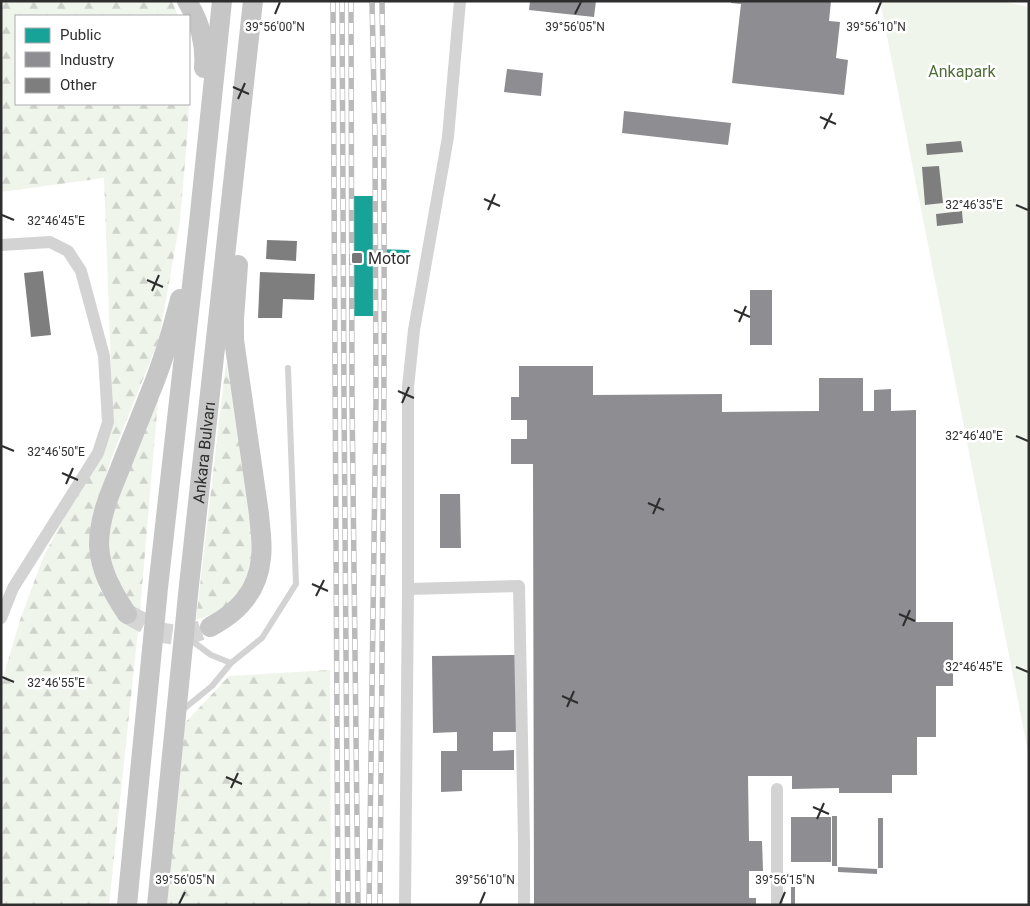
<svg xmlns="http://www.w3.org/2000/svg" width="1030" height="906" viewBox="0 0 1030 906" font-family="Roboto,sans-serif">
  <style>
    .green { fill: #f0f5eb }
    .forest { fill: url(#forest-firs) }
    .public { fill: #17a398 }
    .industry { fill: #8d8d92 }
    .building { fill: #7e7e7e }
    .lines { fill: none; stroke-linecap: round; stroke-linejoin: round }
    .primary-tunnel { stroke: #d5d5d5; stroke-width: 20; stroke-dasharray: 20 10; stroke-linecap: butt }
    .service { stroke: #d3d3d3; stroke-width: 6 }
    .minor { stroke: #d3d3d3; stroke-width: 12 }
    .primary { stroke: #c6c6c6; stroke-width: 20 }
    .rail-casing { stroke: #bababa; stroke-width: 5.5 }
    .rail { stroke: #fff; stroke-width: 4; stroke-dasharray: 11; stroke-linecap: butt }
    .ticks { fill: none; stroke: #2e2e2e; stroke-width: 2 }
    .poi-dot { fill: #777; stroke: #fff; stroke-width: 2 }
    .labels { text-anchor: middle; stroke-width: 5; stroke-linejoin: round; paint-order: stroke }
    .park-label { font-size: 16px; fill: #4f6d38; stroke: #fff }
    .poi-label { font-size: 16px; fill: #2e2e2e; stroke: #fff; text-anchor: start }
    .street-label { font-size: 16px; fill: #2e2e2e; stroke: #fff }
    .ticks-label { font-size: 12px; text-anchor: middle; fill: #2e2e2e; stroke: #fff; stroke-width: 5; stroke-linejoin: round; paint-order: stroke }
  </style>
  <defs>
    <pattern id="forest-firs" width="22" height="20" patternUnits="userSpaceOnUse" patternTransform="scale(1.25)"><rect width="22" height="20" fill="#f0f5eb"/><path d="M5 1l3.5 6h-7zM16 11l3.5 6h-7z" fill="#ced2ca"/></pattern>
  </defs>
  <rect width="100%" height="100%" fill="#fff"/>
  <polygon class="green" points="880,1 1001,1 1029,7 1029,757"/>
  <g class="forest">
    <polygon points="1,1 172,1 178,16 16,16 16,104 189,104 188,127 180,221 159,339 111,459 93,522 94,556 99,588 122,623 107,541 112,513 159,389 140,611 109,905 1,905 1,688 3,678 20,620 43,558 113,425 104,178 1,192"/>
    <polygon points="226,362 246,468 256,545 248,579 229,608 196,620"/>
    <polygon points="330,670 331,905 167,905 183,725 229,676"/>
  </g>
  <polygon class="public" points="351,196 375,196 375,249 409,250 409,264 375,264 374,316 349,316"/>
  <g class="industry">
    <polygon points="530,1 596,1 594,17 529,10"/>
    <polygon points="731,1 831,1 829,21 840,22 836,58 848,60 844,95 732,83 741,4 731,3"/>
    <polygon points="507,69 543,73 541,96 504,92"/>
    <polygon points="624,111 731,123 728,145 622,133"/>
    <rect x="750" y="290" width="22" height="55"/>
    <polygon points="519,366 593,366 593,395 722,394 722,412 819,411 819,378 863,378 863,411 874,411 874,390 891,389 891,411 916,410 916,622 953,622 953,686 936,686 936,737 917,737 917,775 892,775 892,793 839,793 839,788 792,789 792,776 748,776 749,841 762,841 763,871 749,871 749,898 756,898 756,905 534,905 533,464 511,464 511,439 527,439 527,420 511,420 511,397 519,397"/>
    <polygon points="440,494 460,494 461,548 440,548"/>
    <polygon points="517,655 517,732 493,732 493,751 514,750 514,770 462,770 462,791 441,792 441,751 457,751 457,732 433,733 432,656"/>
    <rect x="832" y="816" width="5" height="50"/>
    <rect x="791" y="817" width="40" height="45"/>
    <rect x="878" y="818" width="5" height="50"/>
    <polygon points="838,867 877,869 877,874 838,872"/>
    <rect x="791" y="887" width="4" height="18"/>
  </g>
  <g class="building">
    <polygon points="961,141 963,152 927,155 926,144"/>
    <polygon points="939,166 943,203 925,205 922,167"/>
    <polygon points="962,211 963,223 937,226 936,214"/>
    <polygon points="267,240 297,241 296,261 266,259"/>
    <polygon points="43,271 51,335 31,337 24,273"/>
    <polygon points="260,272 315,274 314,300 283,299 282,318 258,318"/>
  </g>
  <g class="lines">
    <polyline class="primary-tunnel" points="127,614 163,633 185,636 210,627"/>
    <g class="service">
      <polyline points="188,638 211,655 231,663"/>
      <polyline points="180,712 212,686 231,663 262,638 296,584 288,368"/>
    </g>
    <g class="minor">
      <polyline points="1,245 50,242 68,251 81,271 104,356 108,422 98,453 13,588 1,618"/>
      <polyline points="408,589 519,586 524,842 524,905"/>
      <polyline points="405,905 408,589 408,387 414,330 448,137 460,1"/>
      <polyline points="777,905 777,789"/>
    </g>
    <g class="primary">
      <path d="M187,1C200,23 206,43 204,68"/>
      <path d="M127,614C113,593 100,571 99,545C99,519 109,495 119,471C129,445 140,419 150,393C163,362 172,331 180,299"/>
      <path d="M210,627C239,612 258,591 261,558C263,543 260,529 259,514L234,340V319L238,265"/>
      <polyline points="127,905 158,588 199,223 222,1"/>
      <path id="s1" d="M157,905L189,585L253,1"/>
    </g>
    <defs>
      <g id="rail">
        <polyline points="333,1 338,905"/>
        <polyline points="342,1 344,399 348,905"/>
        <polyline points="351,1 352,399 358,905"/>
        <polyline points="369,905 376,399 375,138 372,1"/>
        <path d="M380,905C382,604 387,302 382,1"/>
      </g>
    </defs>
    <use href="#rail" class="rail-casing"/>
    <use href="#rail" class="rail"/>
  </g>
  <path class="ticks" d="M275,14L280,2M575,14L581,2M876,14L881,2M233,87L249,94M238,99L245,83M820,117L836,124M824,129L832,113M484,199L500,206M1016,205L1028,210M488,210L495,194M2,215L14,220M147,280L163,287M152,291L159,275M734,310L750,317M739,322L746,306M398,391L414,398M402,403L409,387M1016,436L1028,441M2,446L14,451M62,473L78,480M66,484L73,468M648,503L664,510M653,514L660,498M312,584L328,591M316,596L324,580M899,614L915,621M903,626L910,610M1016,667L1028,672M2,677L14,682M562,696L578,703M567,707L574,691M226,777L242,784M231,788L238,773M813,807L829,814M817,819L824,803M179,904L185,892M480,904L485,892M780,904L785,892"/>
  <rect class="poi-dot" x="351" y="252" width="12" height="12" rx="2.5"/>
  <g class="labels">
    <g class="park-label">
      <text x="962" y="77">Ankapark</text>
    </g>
    <g class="poi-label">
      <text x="368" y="264">Motor</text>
    </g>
    <g class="street-label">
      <text dy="6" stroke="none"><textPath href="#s1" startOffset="455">Ankara Bulvarı</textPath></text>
    </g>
  </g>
  <g class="ticks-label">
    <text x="275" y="31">39°56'00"N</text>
    <text x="575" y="31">39°56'05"N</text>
    <text x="876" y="31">39°56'10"N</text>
    <text x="974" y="209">32°46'35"E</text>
    <text x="56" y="225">32°46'45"E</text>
    <text x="974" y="440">32°46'40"E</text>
    <text x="56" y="456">32°46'50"E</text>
    <text x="974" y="671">32°46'45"E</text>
    <text x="56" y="687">32°46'55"E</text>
    <text x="185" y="884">39°56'05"N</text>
    <text x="485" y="884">39°56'10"N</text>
    <text x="785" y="884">39°56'15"N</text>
  </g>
  <rect width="1030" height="906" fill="none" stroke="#2e2e2e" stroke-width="5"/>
  <rect x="15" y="15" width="175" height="90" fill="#ffffff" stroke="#ababab"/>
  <rect x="25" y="28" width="25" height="15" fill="#17a398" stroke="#ababab"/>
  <text x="60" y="40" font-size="15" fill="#2e2e2e">Public</text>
  <rect x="25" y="52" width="25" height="15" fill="#8d8d92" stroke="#ababab"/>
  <text x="60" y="65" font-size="15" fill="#2e2e2e">Industry</text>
  <rect x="25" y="78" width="25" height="15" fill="#7e7e7e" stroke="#ababab"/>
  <text x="60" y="90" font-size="15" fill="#2e2e2e">Other</text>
</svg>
